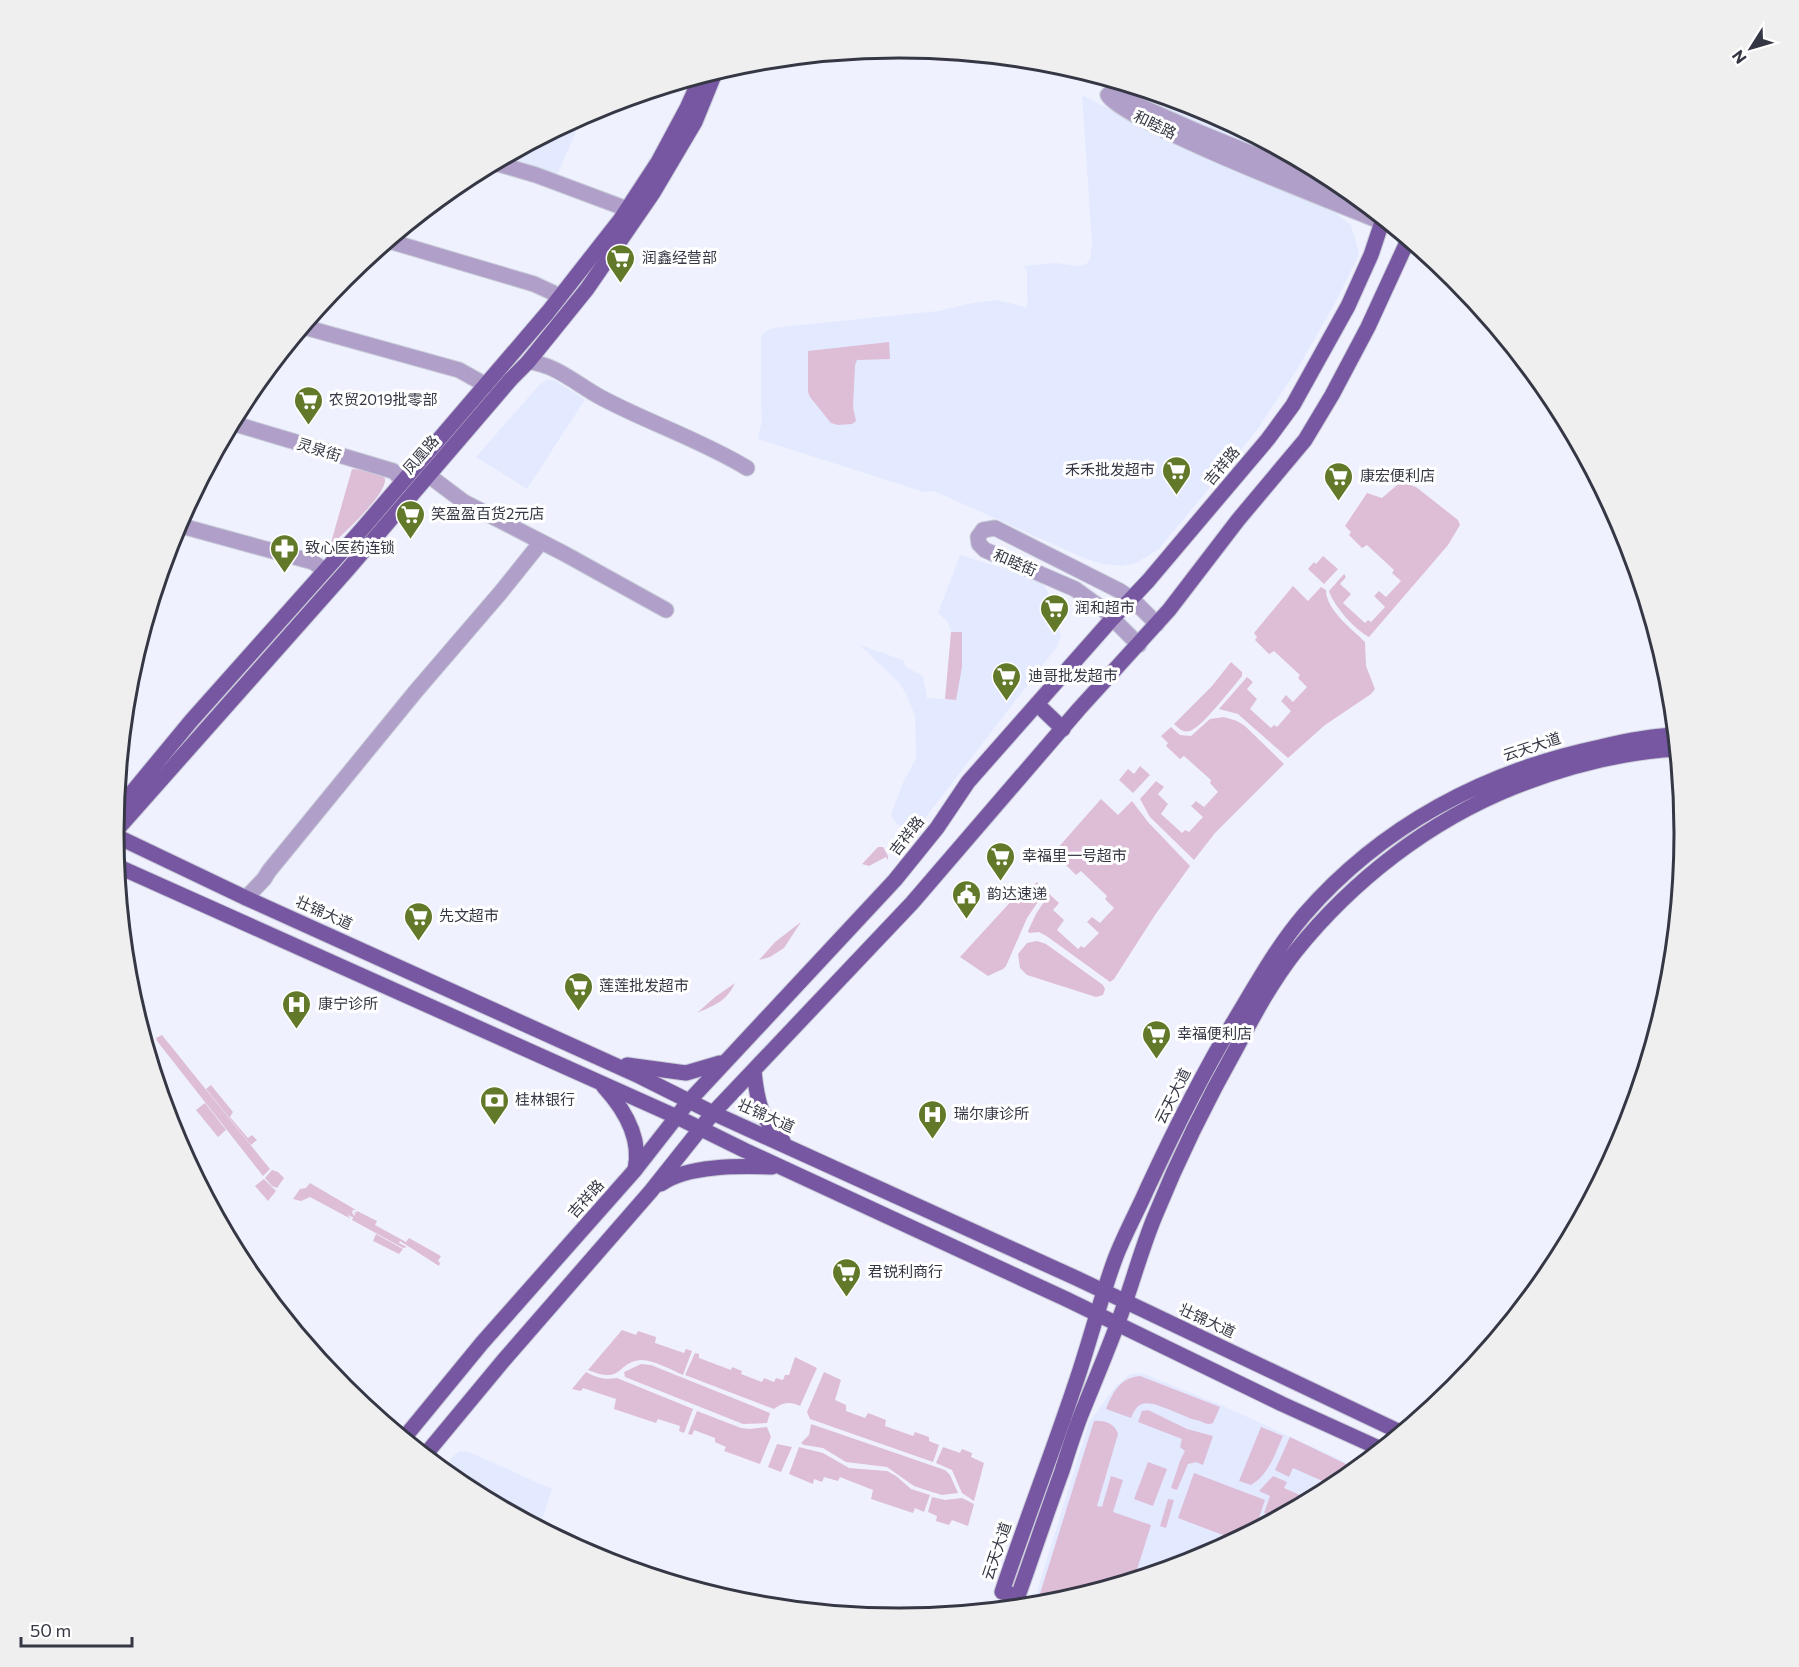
<svg xmlns="http://www.w3.org/2000/svg" width="1799" height="1667" viewBox="0 0 1799 1667" font-family="Commissioner,'Noto Sans SC',sans-serif">
  <style>
    .built { fill: #e3e9ff }
    .green { fill: #debdd7 }
    .lines { fill: none; stroke-linecap: round; stroke-linejoin: round }
    .minor-casing { stroke: #cacdd9; stroke-width: 17 }
    .major-casing { stroke: #cacdd9; stroke-width: 17 }
    .minor { stroke: #af9fc9; stroke-width: 15 }
    .major { stroke: #7857a2; stroke-width: 15 }
    .labels { text-anchor: middle; stroke-width: 6; stroke-linejoin: round; paint-order: stroke }
    .street-label { font-size: 15px; fill: #353844; stroke: #fff }
    .poi-label { font-size: 15px; fill: #353844; stroke: #fff; text-anchor: start }
    .rim { fill: none; stroke: #353844; stroke-width: 3 }
  </style>
  <rect width="100%" height="100%" fill="#eff2fe"/>
  <g class="built">
    <polygon points="1126,85 1200,108 1337,181 1217,135 1132,96"/>
    <polygon points="1082,95 1175,143 1334,212 1351,225 1358,249 1358,257 1335,303 1298,368 1257,430 1159,549 1136,563 1121,566 1103,564 1086,559 934,491 924,492 758,439 762,419 761,407 761,336 765,332 773,328 800,325 939,311 968,304 996,300 1023,306 1025,309 1028,302 1027,298 1027,271 1024,266 1055,263 1080,266 1086,264 1090,260 1092,243"/>
    <polygon points="583,116 557,175 504,159"/>
    <polygon points="547,380 554,380 583,398 584,401 527,489 476,457 540,384"/>
    <polygon points="960,555 1033,578 1043,584 1054,602 1061,637 1056,648 912,835 895,822 891,815 903,783 916,758 915,716 906,694 900,684 860,645 903,660 906,667 923,676 927,698 956,700 961,632 951,632 948,622 938,613"/>
    <polygon points="1136,1373 1144,1374 1223,1406 1359,1468 1336,1487 1200,1559 1052,1604 1043,1605 1037,1599 1037,1592 1089,1422 1115,1387 1129,1375"/>
    <polygon points="460,1451 469,1452 552,1489 540,1527 463,1486 443,1470 453,1456"/>
  </g>
  <g class="green">
    <polygon points="889,342 890,359 857,360 855,365 853,407 856,421 852,424 838,425 831,423 810,397 808,392 808,351"/>
    <path d="M352,469C361,470 379,470 384,477C393,489 340,537 330,546Z"/>
    <path d="M1404,483L1416,487L1458,520L1460,525L1448,545L1369,637C1354,629 1334,606 1329,591L1344,574L1346,577L1340,584L1351,594L1343,603L1365,623L1368,620L1371,622L1385,607L1374,596L1379,591L1386,597L1401,581L1392,573L1394,570L1367,545L1362,548L1349,535L1351,532L1345,526L1367,493L1382,498L1397,485Z"/>
    <polygon points="1323,556 1338,569 1324,584 1308,569 1314,562 1316,564"/>
    <path d="M1293,586L1308,601L1321,587L1326,590C1326,610 1352,629 1365,642L1366,666L1375,689L1371,694L1325,725L1288,758L1238,714L1219,709L1247,677L1253,682L1247,689L1257,699L1250,709L1271,728L1274,725L1277,727L1291,711L1281,701L1286,695L1293,702L1307,687L1298,678L1300,675L1274,651L1269,654L1255,640L1257,637L1254,633Z"/>
    <polygon points="951,632 962,632 962,667 956,700 945,699"/>
    <path d="M1231,662L1242,672V676C1232,688 1202,727 1190,731C1183,733 1178,728 1174,724L1212,686Z"/>
    <polygon points="1224,717 1237,721 1245,726 1284,764 1215,833 1194,860 1150,817 1140,799 1156,781 1164,787 1158,794 1168,804 1161,814 1182,833 1185,830 1189,832 1203,817 1191,806 1196,801 1204,807 1218,792 1210,783 1211,780 1184,756 1180,759 1166,746 1168,743 1161,736 1171,727 1180,735 1191,736 1210,719"/>
    <polygon points="1140,766 1150,775 1133,793 1119,780 1128,769 1134,774"/>
    <polygon points="1101,799 1118,815 1132,801 1148,822 1190,866 1155,915 1114,979 1110,982 1048,937 1039,932 1029,933 1028,931 1036,914 1049,894 1059,903 1053,910 1064,920 1057,930 1078,949 1081,946 1084,948 1099,933 1087,922 1092,917 1100,923 1114,908 1105,899 1107,896 1081,871 1076,875 1062,861 1064,858 1056,850"/>
    <polygon points="878,847 883,847 888,856 888,860 886,857 869,866 862,864"/>
    <polygon points="1037,882 1044,890 1044,893 1027,918 1006,966 1003,969 988,976 960,957 1025,886 1029,889"/>
    <polygon points="801,922 784,948 770,957 759,960 775,942"/>
    <polygon points="1037,941 1046,944 1103,985 1105,989 1103,995 1096,997 1027,975 1020,968 1018,954 1027,943"/>
    <path d="M735,983C726,1002 715,1005 697,1013L715,997Z"/>
    <polygon points="162,1035 270,1169 263,1176 157,1041 156,1038"/>
    <polygon points="211,1085 233,1112 230,1117 248,1138 252,1135 257,1140 251,1145 206,1089"/>
    <polygon points="205,1103 226,1130 218,1137 196,1110"/>
    <polygon points="272,1170 278,1172 284,1178 277,1188 272,1186 265,1178"/>
    <polygon points="264,1179 276,1191 268,1201 255,1186"/>
    <polygon points="310,1183 356,1210 353,1210 352,1212 354,1216 355,1214 354,1211 356,1213 357,1211 377,1221 375,1225 406,1242 409,1238 441,1256 438,1261 440,1263 439,1266 400,1241 399,1243 407,1247 403,1248 352,1220 353,1217 349,1216 350,1213 348,1216 351,1219 310,1197 301,1201 293,1199 300,1189 306,1188"/>
    <polygon points="376,1234 403,1249 399,1254 373,1241"/>
    <path d="M622,1330L636,1335L638,1331L656,1337L655,1343L684,1353L686,1349L692,1351L683,1375C671,1370 655,1360 641,1360C616,1362 624,1385 588,1370Z"/>
    <path d="M695,1353L699,1354V1358L731,1370L732,1367L742,1371L741,1374L762,1382L764,1378L774,1382L776,1378L783,1380L785,1375H789L795,1357L817,1368L800,1406C791,1401 782,1402 774,1409L685,1375Z"/>
    <polygon points="641,1364 651,1365 770,1413 767,1423 743,1424 625,1377 624,1372"/>
    <path d="M586,1372C597,1378 604,1380 617,1378L693,1409L684,1433L679,1431L680,1426L658,1419L656,1423L614,1409L616,1399L583,1388L581,1391L572,1389Z"/>
    <polygon points="824,1372 841,1380 835,1400 846,1405 846,1411 865,1418 868,1413 886,1420 885,1426 913,1436 915,1432 929,1437 929,1441 939,1445 933,1462 810,1419 807,1412"/>
    <path d="M1140,1376L1220,1407L1213,1423C1206,1426 1203,1421 1196,1420C1183,1417 1153,1399 1142,1404C1136,1406 1133,1413 1131,1418L1106,1409C1113,1392 1120,1378 1140,1376Z"/>
    <polygon points="1148,1410 1187,1429 1213,1436 1203,1465 1196,1462 1188,1464 1177,1490 1171,1488 1180,1461 1185,1451 1180,1447 1182,1439 1138,1422 1142,1411"/>
    <polygon points="697,1411 741,1428 750,1429 767,1427 771,1437 760,1464 724,1451 726,1447 715,1442 715,1438 694,1430 692,1435 688,1434"/>
    <path d="M1094,1421C1105,1420 1115,1424 1118,1434L1097,1506L1102,1507L1111,1476L1123,1480L1113,1512L1151,1525L1134,1579L1047,1605L1043,1603L1039,1597Z"/>
    <polygon points="811,1424 945,1470 950,1475 958,1493 942,1495 932,1492 914,1486 887,1467 846,1462 823,1448 804,1445 801,1443 809,1435"/>
    <path d="M1261,1427L1283,1436C1274,1456 1269,1474 1251,1485L1239,1481Z"/>
    <polygon points="1290,1437 1350,1466 1354,1472 1336,1487 1293,1468 1289,1477 1275,1470"/>
    <polygon points="777,1444 792,1447 781,1472 768,1467"/>
    <polygon points="799,1447 823,1453 849,1468 887,1471 896,1476 911,1489 930,1495 924,1512 915,1508 913,1513 871,1499 873,1490 840,1477 838,1481 824,1477 822,1482 814,1479 813,1484 789,1474"/>
    <polygon points="943,1447 960,1453 962,1449 972,1453 971,1457 984,1463 974,1501 962,1493 952,1470 936,1463"/>
    <polygon points="1148,1462 1167,1469 1153,1506 1134,1499"/>
    <polygon points="1194,1473 1265,1500 1255,1530 1236,1540 1178,1518"/>
    <polygon points="1273,1476 1287,1482 1284,1488 1311,1500 1277,1518 1264,1513 1270,1496 1259,1491"/>
    <polygon points="932,1497 945,1500 962,1498 974,1504 968,1526 952,1520 949,1525 936,1521 937,1516 928,1512"/>
    <polygon points="1168,1499 1174,1500 1166,1528 1160,1526"/>
  </g>
  <g class="lines">
    <defs>
      <g id="minor">
        <polyline points="495,163 536,175 627,209"/>
        <path d="M1353,195L1201,133L1131,102L1113,91L1108,95C1119,120 1343,206 1382,222L1388,223"/>
        <polyline points="389,241 534,284 560,296"/>
        <polyline points="304,327 459,370 486,385"/>
        <path d="M528,362C554,363 579,386 602,398C649,423 701,440 747,468"/>
        <polyline points="232,423 393,471 403,480"/>
        <polyline points="428,475 464,502 565,554 666,610"/>
        <polyline points="178,525 313,562 324,570"/>
        <polyline points="1139,645 1104,610 1075,589 985,550 979,544 978,537 983,530 995,528 1120,591 1132,599 1157,624"/>
        <polyline points="246,898 264,879 269,871 416,691 501,592 541,542"/>
      </g>
      <g id="major">
        <polyline points="1037,704 1063,729"/>
        <path d="M1675,735C1650,736 1625,741 1600,747C1486,771 1382,825 1304,915C1276,948 1256,985 1233,1023C1201,1076 1173,1133 1147,1189C1137,1212 1124,1235 1115,1259C1101,1297 1091,1337 1078,1376C1054,1449 1026,1520 1002,1592L1018,1596C1033,1554 1047,1512 1062,1471C1069,1449 1076,1426 1085,1405C1096,1378 1107,1352 1117,1325C1131,1289 1140,1252 1155,1216C1179,1157 1207,1100 1238,1045C1255,1013 1273,980 1295,952C1353,880 1429,821 1514,787C1565,767 1622,752 1677,749"/>
        <polyline points="116,808 129,796 191,721 363,528 548,312 620,220 658,162 687,108 701,77"/>
        <polyline points="114,833 349,568 511,379 528,362 587,289 653,193 695,122 715,73"/>
        <polyline points="114,835 246,898 639,1076 713,1113 1076,1278 1402,1433"/>
        <polyline points="117,866 677,1117 744,1150 1066,1299 1282,1404 1381,1449"/>
        <polyline points="627,1065 686,1073 720,1063"/>
        <path d="M754,1071C757,1101 761,1120 783,1141"/>
        <path d="M604,1087C625,1110 642,1138 635,1170"/>
        <path d="M661,1184C687,1165 740,1166 772,1167"/>
        <polyline points="404,1438 482,1343 635,1170 689,1101 895,880 937,828 968,782 1112,619 1148,581 1268,439 1293,405 1348,306 1371,255 1383,219"/>
        <polyline points="425,1455 503,1361 651,1191 713,1113 912,903 1079,709 1169,610 1238,520 1305,440 1332,395 1368,327 1408,240"/>
      </g>
    </defs>
    <use href="#minor" class="minor-casing"/>
    <use href="#major" class="major-casing"/>
    <use href="#minor" class="minor"/>
    <use href="#major" class="major"/>
  </g>
  <defs>
    <symbol id="supermarket-pin" viewBox="-11 -11 22 30"><path d="M0 17L-7.5 6A9.5 9.5 0 1 1 7.5 6Z" fill="#62792a" stroke="#fff"/><path d="M-6-5.5h2.5l.6 2H6L4.5 2H-2.5L-4.4-4H-6ZM-1.5 3.2a1.3 1.3 0 1 0 .1 0ZM3 3.2a1.3 1.3 0 1 0 .1 0Z" fill="#fff"/></symbol>
    <symbol id="pharmacy-pin" viewBox="-11 -11 22 30"><path d="M0 17L-7.5 6A9.5 9.5 0 1 1 7.5 6Z" fill="#62792a" stroke="#fff"/><path d="M-2-6h4v4h4v4h-4v4h-4v-4h-4v-4h4Z" fill="#fff"/></symbol>
    <symbol id="civic-pin" viewBox="-11 -11 22 30"><path d="M0 17L-7.5 6A9.5 9.5 0 1 1 7.5 6Z" fill="#62792a" stroke="#fff"/><path d="M-.6-6.5H3V-4.5H.6V-3L4-1V1h2V6H-6V1h2V-1L-.6-3ZM-1.2 2.5V6h2.4V2.5Z" fill="#fff"/></symbol>
    <symbol id="hospital-pin" viewBox="-11 -11 22 30"><path d="M0 17L-7.5 6A9.5 9.5 0 1 1 7.5 6Z" fill="#62792a" stroke="#fff"/><path d="M-5-5h3v3.5h4V-5h3V5h-3V1.5h-4V5h-3Z" fill="#fff"/></symbol>
    <symbol id="bank-pin" viewBox="-11 -11 22 30"><path d="M0 17L-7.5 6A9.5 9.5 0 1 1 7.5 6Z" fill="#62792a" stroke="#fff"/><path d="M-6-4H6V4H-6ZM0-2.3a2.3 2.3 0 1 0 0 4.6a2.3 2.3 0 1 0 0-4.6Z" fill="#fff"/></symbol>
  </defs>
  <g fill-rule="evenodd">
    <use href="#supermarket-pin" x="604" y="242" width="33" height="45"/>
    <use href="#supermarket-pin" x="292" y="384" width="33" height="45"/>
    <use href="#supermarket-pin" x="1160" y="454" width="33" height="45"/>
    <use href="#supermarket-pin" x="1322" y="460" width="33" height="45"/>
    <use href="#supermarket-pin" x="394" y="498" width="33" height="45"/>
    <use href="#pharmacy-pin" x="268" y="532" width="33" height="45"/>
    <use href="#supermarket-pin" x="1038" y="592" width="33" height="45"/>
    <use href="#supermarket-pin" x="990" y="660" width="33" height="45"/>
    <use href="#supermarket-pin" x="984" y="840" width="33" height="45"/>
    <use href="#civic-pin" x="950" y="878" width="33" height="45"/>
    <use href="#supermarket-pin" x="402" y="900" width="33" height="45"/>
    <use href="#supermarket-pin" x="562" y="970" width="33" height="45"/>
    <use href="#hospital-pin" x="280" y="988" width="33" height="45"/>
    <use href="#supermarket-pin" x="1140" y="1018" width="33" height="45"/>
    <use href="#bank-pin" x="478" y="1084" width="33" height="45"/>
    <use href="#hospital-pin" x="916" y="1098" width="33" height="45"/>
    <use href="#supermarket-pin" x="830" y="1256" width="33" height="45"/>
  </g>
  <g class="labels">
    <g class="street-label">
      <text transform="translate(1155 125) rotate(26)" y="5">和睦路</text>
      <text transform="translate(319 450) rotate(17)" y="5">灵泉街</text>
      <text transform="translate(421 455) rotate(-49)" y="5">凤凰路</text>
      <text transform="translate(1222 466) rotate(-50)" y="5">吉祥路</text>
      <text transform="translate(1015 563) rotate(23)" y="5">和睦街</text>
      <text transform="translate(1532 747) rotate(-18)" y="5">云天大道</text>
      <text transform="translate(907 836) rotate(-52)" y="5">吉祥路</text>
      <text transform="translate(324 913) rotate(24)" y="5">壮锦大道</text>
      <text transform="translate(1173 1096) rotate(-63)" y="5">云天大道</text>
      <text transform="translate(766 1116) rotate(24)" y="5">壮锦大道</text>
      <text transform="translate(586 1199) rotate(-48)" y="5">吉祥路</text>
      <text transform="translate(1207 1321) rotate(25)" y="5">壮锦大道</text>
      <text transform="translate(997 1551) rotate(-71)" y="5">云天大道</text>
    </g>
    <g class="poi-label">
      <text x="642" y="263">润鑫经营部</text>
      <text x="329" y="405">农贸2019批零部</text>
      <text x="1155" y="475" text-anchor="end">禾禾批发超市</text>
      <text x="1360" y="481">康宏便利店</text>
      <text x="431" y="519">笑盈盈百货2元店</text>
      <text x="305" y="553">致心医药连锁</text>
      <text x="1075" y="613">润和超市</text>
      <text x="1028" y="681">迪哥批发超市</text>
      <text x="1022" y="861">幸福里一号超市</text>
      <text x="987" y="899">韵达速递</text>
      <text x="439" y="921">先文超市</text>
      <text x="599" y="991">莲莲批发超市</text>
      <text x="318" y="1009">康宁诊所</text>
      <text x="1177" y="1039">幸福便利店</text>
      <text x="515" y="1105">桂林银行</text>
      <text x="954" y="1119">瑞尔康诊所</text>
      <text x="868" y="1277">君锐利商行</text>
    </g>
  </g>
  <path d="M0 0H1799V1667H0ZM124 833a775 775 0 1 1 1550 0a775 775 0 1 1-1550 0Z" fill="#efeff0" fill-rule="evenodd"/>
  <path class="rim" d="M124 833a775 775 0 1 1 1550 0a775 775 0 1 1-1550 0Z"/>
  <g transform="translate(1751 48) rotate(233)" stroke="#ffffff" stroke-width="4.5" paint-order="stroke">
  <path d="M0-4.5L10 22L0 15L-10 22Z" fill="#353844"/>
  <text y="-9" font-size="16" font-weight="bold" text-anchor="middle" fill="#353844">N</text>
  </g>
  <path d="M21 1637v9h111v-9" fill="none" stroke="#353844" stroke-width="3"/>
  <text x="30" y="1637" font-size="18" fill="#353844" stroke="#ffffff" stroke-width="4.5" paint-order="stroke">50 m</text>
</svg>
